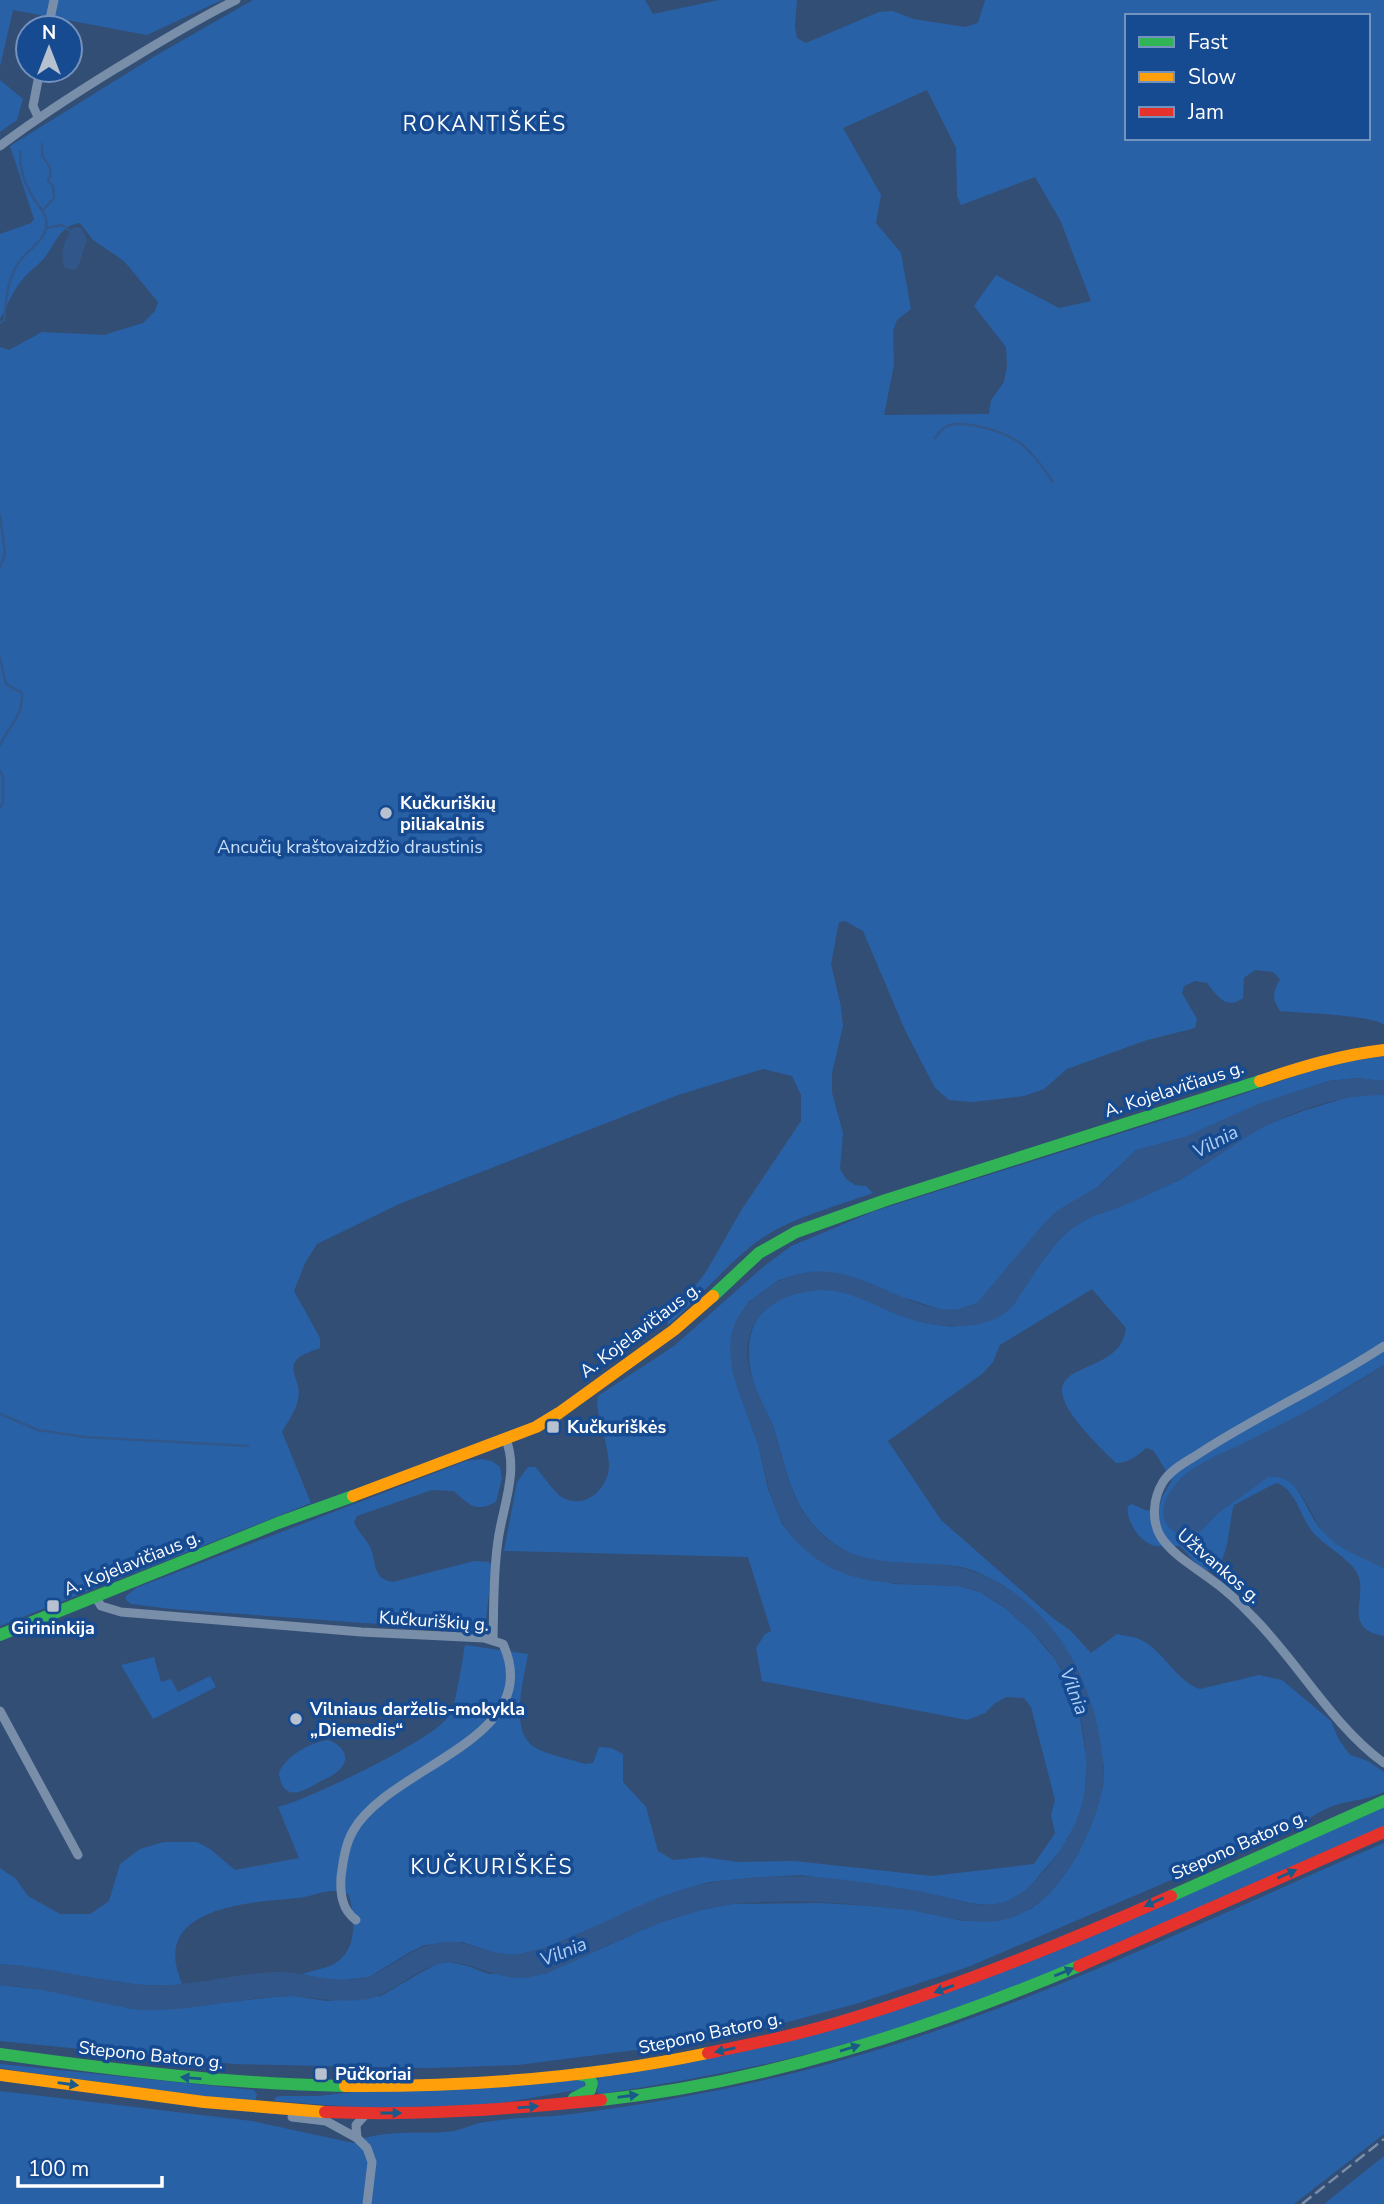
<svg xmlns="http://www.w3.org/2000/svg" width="1384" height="2204" viewBox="0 0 1384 2204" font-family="'Nunito Sans',sans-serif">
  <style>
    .green { fill: #2961a7; fill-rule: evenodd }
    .water { fill: #31578a }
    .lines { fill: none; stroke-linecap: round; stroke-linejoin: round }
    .stream { stroke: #31578a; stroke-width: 2.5 }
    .street { stroke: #798ea8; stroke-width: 9 }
    .fast { stroke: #30b455; stroke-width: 12 }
    .slow { stroke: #ff9f0a; stroke-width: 12 }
    .jam { stroke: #e5322d; stroke-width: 12 }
    .rail { stroke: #7b8ea7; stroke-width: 2.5; stroke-dasharray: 12 5; stroke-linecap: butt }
    .oneway { fill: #1a5a88 }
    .poi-dot { fill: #b7c1cf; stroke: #164a91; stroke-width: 2.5 }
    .labels { text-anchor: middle; stroke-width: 7; stroke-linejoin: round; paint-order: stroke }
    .poi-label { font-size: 18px; font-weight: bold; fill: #fff; stroke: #164a91; text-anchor: start }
    .park-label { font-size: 18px; fill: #cae0fb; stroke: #164a91 }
    .street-label { font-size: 18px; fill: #fff; stroke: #164a91 }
    .water-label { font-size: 19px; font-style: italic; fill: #afcff7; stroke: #164a91 }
    .quarter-label { font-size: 21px; letter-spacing: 2px; fill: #fff; stroke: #164a91 }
  </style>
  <rect width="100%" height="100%" fill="#324e75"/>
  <g class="green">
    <polygon points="0,0 222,0 147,35 13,10 0,67"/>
    <path d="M253,0H645L653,14L719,0H797L795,27L797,38L806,43L879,12L893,11L913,19L965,27L978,23L985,0H1384V1025C1373,1015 1300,1013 1280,1011C1271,997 1273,993 1280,979L1273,972L1255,970L1244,978L1243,998C1226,1011 1217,995 1207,983L1195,981L1184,986L1182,993L1197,1019L1195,1028L1147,1040L1067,1069L1044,1089L1024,1096L973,1102L949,1100L935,1088L905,1030L863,931L845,921L839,922L831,964L841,1007L843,1026L832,1073V1093L843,1133L840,1169L846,1179L855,1185L866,1186L873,1193C832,1208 784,1219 750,1247C721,1271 697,1300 668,1325L667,1316L688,1295L706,1272L742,1209L801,1121V1095L792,1076L763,1069L678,1095L399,1204L317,1244L305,1263L294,1291L320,1338V1348C313,1351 301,1354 296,1360C290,1368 296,1377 298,1386C302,1403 290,1418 282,1432L311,1503L0,1626V347L9,350L42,332L104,335L143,323L155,311L158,302L124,261L93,240L80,223C61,225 56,242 46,256C39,265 29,271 22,280C13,291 7,306 0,319V234L31,223L34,219L10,146L155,56ZM1127,16H1368V138H1127ZM927,90L956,148L957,196L961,205L1035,177L1061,222L1091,301L1059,308L996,275L974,306L1006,347L1007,367L1004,382L991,400L989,414L884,415L894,365L893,331L897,320L911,309L901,253L876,223L881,195L843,128Z"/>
    <polygon points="0,80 23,99 17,120 0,132"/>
    <path d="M1384,1056V1081L1356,1078L1329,1081L1259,1104L1185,1137L1136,1150L977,1303L954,1311L942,1310L909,1299L795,1275L779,1280L748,1302L737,1386L758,1444L768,1489L782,1524L796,1541L833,1569L895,1584L959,1586L980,1592L1006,1609L1031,1631L1055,1659L1071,1688L1078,1706L1087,1762L1084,1801L1075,1825L1060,1851L1026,1891L1003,1903L987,1905L970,1903L922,1892L800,1875L749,1878L709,1882L681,1890L545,1948L516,1955L496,1953L462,1942L424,1945L408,1953L369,1977L342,1980L324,1979L302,1974C311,1971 322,1969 330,1966C359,1953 355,1919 349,1895C331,1885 315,1897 297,1898C247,1903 147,1907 183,1986L141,1985L0,1964V1868L16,1879L28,1896L60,1914H90L109,1901L120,1864L140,1849L164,1842H197L210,1849L235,1870L299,1858L278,1807C307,1800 439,1738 450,1714C457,1701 462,1661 465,1645L528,1654C524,1680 507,1735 538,1749C552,1756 570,1759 585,1764L593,1763L599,1747L611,1748L623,1754V1782L646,1807L658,1851L673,1860L703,1857L738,1862L795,1861L932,1876L1034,1864L1055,1833L1051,1815L1055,1800L1031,1707L1024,1698L1006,1697L994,1704L985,1713L967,1720L762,1681L756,1648L765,1634L771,1631L748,1557L504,1551L517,1482L528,1467H535C542,1474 553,1491 560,1496C584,1512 609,1489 609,1465C608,1445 600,1424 597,1405L598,1396L674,1346L763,1267L791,1246L818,1235L872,1212L1229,1099L1326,1065Z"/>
    <path d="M1374,1095H1384V1365L1310,1410L1200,1532L1218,1513L1268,1477C1302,1472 1303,1513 1323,1531C1342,1547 1362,1557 1384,1568V1636C1339,1628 1371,1596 1356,1571C1346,1556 1323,1545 1311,1530C1300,1515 1295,1488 1276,1483L1234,1505C1229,1516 1229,1580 1205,1569C1196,1565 1187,1553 1180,1546C1172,1546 1164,1547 1156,1546C1141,1544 1125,1521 1128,1506L1132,1504L1145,1510L1158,1512L1162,1497L1172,1480L1153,1450L1146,1448C1137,1456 1129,1463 1116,1463C992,1345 1120,1390 1126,1328L1092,1289L1000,1345L993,1362L982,1374L888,1441L941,1520L1054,1619L1070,1630L1091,1653L1117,1634C1124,1636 1133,1636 1139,1639C1163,1649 1175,1681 1200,1689L1259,1675L1282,1680L1331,1721L1339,1740L1350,1755L1368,1761L1384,1772V1792C1369,1799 1354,1800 1339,1804C1324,1808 1310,1818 1297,1826L968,1967L859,2003L769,2027L698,2042L518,2065L430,2068L233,2064L0,2041V1985L53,1991L132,2009L160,2010L274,1997L294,1996L326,2001L381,1996L424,1971L437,1964L449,1962L468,1966L488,1974H545L658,1923L701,1910L732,1904L820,1903L871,1906L912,1910L963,1921L1031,1909L1049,1894L1066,1873L1079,1852L1092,1823L1103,1787L1104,1766L1094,1712L1005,1586C991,1579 977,1570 961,1567C924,1560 880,1571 846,1551C792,1520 790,1479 773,1426C770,1416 763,1408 759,1398C742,1355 742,1308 795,1294C845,1280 868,1306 911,1319C925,1324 939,1325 953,1327L1046,1257L1057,1242L1072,1228L1093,1216L1117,1208L1180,1180L1263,1126L1303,1111L1349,1097Z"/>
    <path d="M481,1459L492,1461L500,1467L502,1478L496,1502C476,1513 469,1505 454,1491L432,1490L357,1516L354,1522C358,1533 369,1541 372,1552C376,1566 374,1579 393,1582L474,1561L489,1562L492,1566L486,1620L482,1628L475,1631L172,1609L131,1604L126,1600V1596L136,1588L466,1461Z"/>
    <polygon points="154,1657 161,1682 171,1679 178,1692 210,1676 216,1687 153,1719 121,1665"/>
    <path d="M328,1740C341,1744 352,1757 340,1769C335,1775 327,1778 321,1781C304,1791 283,1804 279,1773C284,1757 311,1742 328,1740Z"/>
    <path d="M1384,1807V1827C1215,1901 1046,1984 869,2037C781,2064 690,2080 600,2094L597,2092L598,2077L837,2028Z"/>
    <path d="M1384,1843V2134L1294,2204H0V2091L252,2121L353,2143C386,2127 420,2136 454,2131C463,2129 471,2125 480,2123C510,2117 542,2118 572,2114C650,2104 727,2090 802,2071C1005,2020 1193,1925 1384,1843Z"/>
    <polygon points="0,2064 254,2090 257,2095 255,2101 209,2097 25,2072 0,2068"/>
    <polygon points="582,2080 585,2083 582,2089 491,2105 364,2108 274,2101 276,2097 280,2096 319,2096 362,2091"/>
    <polygon points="1384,2156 1384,2204 1324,2204"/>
  </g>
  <g class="water">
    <path d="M74,227L81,228L87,240L78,267L74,270L65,268C59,255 64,238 74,227Z"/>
    <path d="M1356,1078L1384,1081V1095C1343,1094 1296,1109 1260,1129C1229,1145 1203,1169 1171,1184C1152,1193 1132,1202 1112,1210C1099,1214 1087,1218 1076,1226C1054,1240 1041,1264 1027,1285C1022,1292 1018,1300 1012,1307C1000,1320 983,1324 966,1326C949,1327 931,1325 914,1320C867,1306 831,1272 779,1301C764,1309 751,1323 748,1341C743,1371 763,1399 773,1427C784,1459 788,1495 811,1523C860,1582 921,1550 980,1574C1046,1601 1086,1665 1099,1734C1102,1750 1105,1768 1103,1785C1100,1806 1091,1827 1082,1846C1065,1880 1037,1916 997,1921C967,1925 937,1914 908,1910C851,1903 782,1897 726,1905C678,1912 635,1933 591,1953C572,1961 552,1973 531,1977C495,1983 471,1958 443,1963C413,1968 392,1997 361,2000C334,2003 309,1995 283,1996C233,1998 177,2016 128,2008C85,2001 44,1987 0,1985V1964C50,1966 98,1982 147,1985C190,1987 231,1974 274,1972C303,1971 329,1983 358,1979C388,1975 407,1945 445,1942C470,1940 492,1957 517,1954C539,1952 558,1942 578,1934C622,1915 668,1888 717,1882C773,1874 819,1875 875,1884C893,1887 910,1889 928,1893C951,1898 977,1909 1001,1903C1033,1894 1065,1849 1077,1819C1098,1768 1082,1690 1047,1648C1038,1637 1027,1627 1017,1618C1004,1607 989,1595 973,1589C959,1585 944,1585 930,1585C880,1583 841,1583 802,1547C769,1516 769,1481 757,1441C746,1406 722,1367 733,1329C738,1311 751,1299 766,1289C850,1231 913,1336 977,1303L1045,1222L1058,1210L1102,1184L1136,1150L1185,1137L1258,1104L1297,1091L1329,1081Z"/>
    <path d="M1384,1365V1568C1367,1559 1344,1552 1330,1539C1309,1521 1303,1471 1268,1477L1218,1513L1200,1532L1181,1535C1152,1523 1163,1497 1180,1479C1198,1461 1229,1451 1251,1439C1296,1417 1342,1394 1384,1365Z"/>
  </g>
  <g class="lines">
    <g class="stream">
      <path d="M42,144V156C49,165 54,170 48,181L53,186L54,198L43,210"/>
      <polyline points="46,228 62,225 70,231"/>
      <path d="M0,323L4,320C6,300 7,280 19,262C26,252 44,241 46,228C49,213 37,206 31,194C23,181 20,166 20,152"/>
      <path d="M935,438C945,422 955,423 972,425C1016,433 1029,446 1053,482"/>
      <polyline points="0,515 5,553 0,567"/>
      <path d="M0,658L6,684L22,693C24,715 9,726 0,745"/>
      <polyline points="0,771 3,777 3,803 0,807"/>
      <polyline points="0,1414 38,1430 84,1437 248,1446"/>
    </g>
    <g class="street">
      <polyline points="48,28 54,0"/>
      <polyline points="38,117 33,106 40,70"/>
      <path d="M0,146C37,118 76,93 115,69C155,45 195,20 236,0"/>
      <path d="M1384,1346C1325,1385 1260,1414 1200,1453C1188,1461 1171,1469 1163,1482C1153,1498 1151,1521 1161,1537C1173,1555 1193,1566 1209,1578C1225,1589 1240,1603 1253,1617C1299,1663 1331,1724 1384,1763"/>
      <path d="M95,1596L101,1606L121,1612L361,1632L484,1638L503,1644C547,1739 389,1766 353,1831C345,1845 343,1862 341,1877C340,1894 342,1910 356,1920"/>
      <path d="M493,1639C494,1606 493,1574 498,1541C502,1509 519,1471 506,1440"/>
      <polyline points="0,1711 78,1855"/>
      <polyline points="292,2117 326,2121 357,2138 367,2148 372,2162 367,2204"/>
      <polyline points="357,2138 356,2125 367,2113"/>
    </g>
    <g class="fast">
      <polyline points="713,1296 759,1253 796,1232 886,1200 1260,1081"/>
      <polyline points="0,1635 278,1523 353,1496"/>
      <polyline points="1171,1896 1384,1801"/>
      <path d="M0,2054C115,2070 229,2084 345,2086"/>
      <polyline points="574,2098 590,2090 592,2083 588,2076 577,2074"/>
      <path d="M601,2100C766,2082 927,2030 1079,1966"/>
    </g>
    <g class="slow">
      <path d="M1260,1081C1301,1067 1341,1055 1384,1050"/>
      <polyline points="353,1496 536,1427 559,1413 674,1330 713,1296"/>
      <polyline points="0,2075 204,2102 325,2112"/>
      <path d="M345,2086C466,2087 589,2078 708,2053"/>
    </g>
    <g class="jam">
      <polyline points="1079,1966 1384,1832"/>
      <path d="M708,2053C757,2043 805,2033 853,2018C962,1985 1067,1942 1171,1896"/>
      <path d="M325,2112C418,2116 509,2109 601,2100"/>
    </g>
    <polyline class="rail" points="1302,2204 1384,2139"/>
  </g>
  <defs><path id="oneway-solid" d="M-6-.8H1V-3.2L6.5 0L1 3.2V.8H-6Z" transform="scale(1.75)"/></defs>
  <g class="oneway">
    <use href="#oneway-solid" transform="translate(1287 1874) rotate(-24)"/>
    <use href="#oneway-solid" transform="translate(1154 1902) rotate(156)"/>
    <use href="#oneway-solid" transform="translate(1064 1972) rotate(-22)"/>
    <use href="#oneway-solid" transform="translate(944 1989) rotate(160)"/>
    <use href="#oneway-solid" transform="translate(850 2048) rotate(-17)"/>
    <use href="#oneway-solid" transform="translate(725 2050) rotate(168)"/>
    <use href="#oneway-solid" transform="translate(191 2078) rotate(-175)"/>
    <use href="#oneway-solid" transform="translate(68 2084) rotate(8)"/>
    <use href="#oneway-solid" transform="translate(628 2096) rotate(-8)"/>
    <use href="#oneway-solid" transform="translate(528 2107) rotate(-5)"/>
    <use href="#oneway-solid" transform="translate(391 2113)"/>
  </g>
  <g class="poi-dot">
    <circle cx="386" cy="813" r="7"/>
    <rect x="546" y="1420" width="14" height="14" rx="3.5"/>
    <rect x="46" y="1599" width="14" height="14" rx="3.5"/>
    <circle cx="296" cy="1719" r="7"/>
    <rect x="314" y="2067" width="14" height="14" rx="3.5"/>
  </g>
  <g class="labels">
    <g class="poi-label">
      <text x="400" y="809">Kučkuriškių<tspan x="400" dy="21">piliakalnis</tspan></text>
      <text x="567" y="1433">Kučkuriškės</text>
      <text x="53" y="1634" text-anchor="middle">Girininkija</text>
      <text x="310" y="1715">Vilniaus darželis-mokykla<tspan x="310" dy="21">„Diemedis“</tspan></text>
      <text x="335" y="2080">Pūčkoriai</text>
    </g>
    <g class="park-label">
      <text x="350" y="853">Ancučių kraštovaizdžio draustinis</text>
    </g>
    <g class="street-label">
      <text transform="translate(1174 1089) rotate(-18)" y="6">A. Kojelavičiaus g.</text>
      <text transform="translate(640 1330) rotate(-37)" y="6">A. Kojelavičiaus g.</text>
      <text transform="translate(132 1563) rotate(-22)" y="6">A. Kojelavičiaus g.</text>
      <text transform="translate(1219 1566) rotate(41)" y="6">Užtvankos g.</text>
      <text transform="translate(434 1621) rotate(4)" y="6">Kučkuriškių g.</text>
      <text transform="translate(1239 1845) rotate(-24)" y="6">Stepono Batoro g.</text>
      <text transform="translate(710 2033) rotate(-12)" y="6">Stepono Batoro g.</text>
      <text transform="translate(151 2055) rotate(6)" y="6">Stepono Batoro g.</text>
    </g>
    <g class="water-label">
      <text transform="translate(1215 1141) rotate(-28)" y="7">Vilnia</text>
      <text transform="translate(1075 1691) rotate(69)" y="7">Vilnia</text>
      <text transform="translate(563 1951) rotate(-22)" y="7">Vilnia</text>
    </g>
    <g class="quarter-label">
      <text x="485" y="131">ROKANTIŠKĖS</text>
      <text x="492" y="1874">KUČKURIŠKĖS</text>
    </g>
  </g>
  <rect x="1125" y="14" width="245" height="126" fill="#164a91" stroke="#7392bd" stroke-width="2"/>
  <rect x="1139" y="37" width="35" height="10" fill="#30b455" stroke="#7392bd" stroke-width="2"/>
  <text x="1188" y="49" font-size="21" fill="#ffffff">Fast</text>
  <rect x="1139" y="72" width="35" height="10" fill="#ff9f0a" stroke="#7392bd" stroke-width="2"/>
  <text x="1188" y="84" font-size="21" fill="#ffffff">Slow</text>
  <rect x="1139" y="107" width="35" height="10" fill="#e5322d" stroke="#7392bd" stroke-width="2"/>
  <text x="1188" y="119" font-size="21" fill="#ffffff">Jam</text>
  <g transform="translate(49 49)"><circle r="33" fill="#164a91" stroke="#7392bd" stroke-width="2"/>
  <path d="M0-5L12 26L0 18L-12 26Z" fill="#b7c1cf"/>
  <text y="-10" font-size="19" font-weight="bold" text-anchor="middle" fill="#ffffff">N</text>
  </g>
  <path d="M18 2176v10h144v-10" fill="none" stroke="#ffffff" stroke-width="3.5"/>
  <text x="28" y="2176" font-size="21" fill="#ffffff" stroke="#164a91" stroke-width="5" paint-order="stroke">100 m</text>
</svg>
